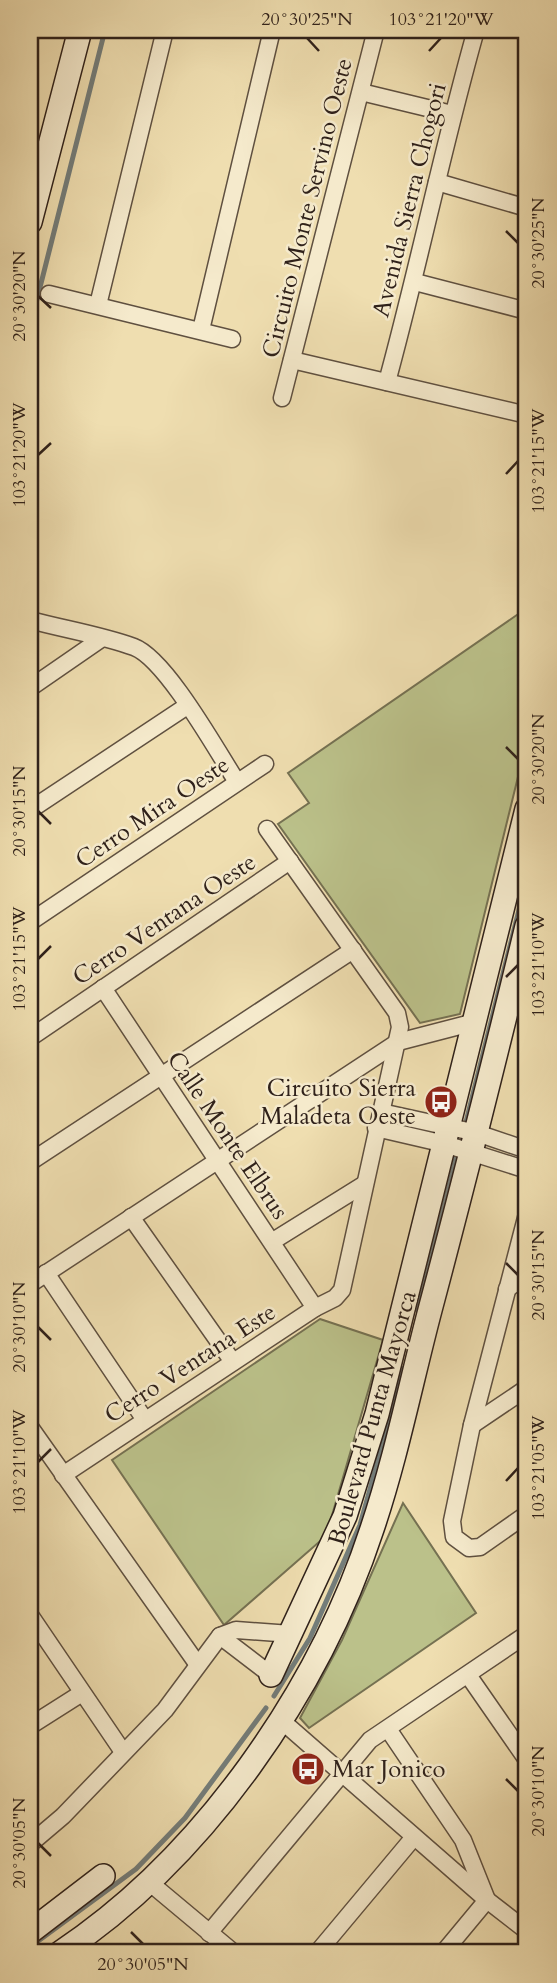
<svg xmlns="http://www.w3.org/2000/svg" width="557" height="1983" viewBox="0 0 557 1983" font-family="Cardo,serif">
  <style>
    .green { fill: #bbc18a; stroke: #757152; stroke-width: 2 }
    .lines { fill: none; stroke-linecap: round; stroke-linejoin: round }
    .stream { stroke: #737c79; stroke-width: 5 }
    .street-casing { stroke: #5f5040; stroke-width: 19 }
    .secondary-casing { stroke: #2f211a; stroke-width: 26 }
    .street { stroke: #f5eacc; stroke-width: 16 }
    .secondary { stroke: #f5eacc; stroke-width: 23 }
    .ticks { fill: none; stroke: #2f211a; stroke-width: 2.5 }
    .labels { text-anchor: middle; stroke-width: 5; stroke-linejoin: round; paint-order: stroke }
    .street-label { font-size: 24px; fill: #2f211a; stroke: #f5eacc }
    .poi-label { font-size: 24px; fill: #2f211a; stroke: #f5eacc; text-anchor: end }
    .neatline { fill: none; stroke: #2f211a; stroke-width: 2.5 }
    .ticks-label { font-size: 18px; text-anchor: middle; fill: #2f211a }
  </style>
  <rect width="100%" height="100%" fill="#efdeb0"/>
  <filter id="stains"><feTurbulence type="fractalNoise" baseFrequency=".00286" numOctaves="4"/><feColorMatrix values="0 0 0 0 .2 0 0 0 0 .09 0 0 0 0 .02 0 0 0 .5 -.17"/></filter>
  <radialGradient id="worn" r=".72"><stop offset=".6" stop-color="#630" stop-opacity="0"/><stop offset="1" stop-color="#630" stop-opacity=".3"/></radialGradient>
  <g class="green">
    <polygon points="527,608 527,740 460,1014 420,1023 278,824 309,803 288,773"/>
    <polygon points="320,1319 383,1340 326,1536 224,1625 112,1460"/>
    <polygon points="403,1503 476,1613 309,1728 300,1718 342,1640"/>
  </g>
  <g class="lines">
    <g class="stream">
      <polyline points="30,327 105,30"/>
      <polyline points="465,1126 527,878"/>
      <polyline points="418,1311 456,1158"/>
      <polyline points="274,1696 310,1638 360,1525 404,1368"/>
      <polyline points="30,1947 136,1869 185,1818 266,1708"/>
    </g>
    <defs>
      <g id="street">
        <polyline points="361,92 452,114"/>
        <polyline points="437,182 527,208"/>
        <polyline points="415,282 527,311"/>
        <polyline points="49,294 232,339"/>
        <polyline points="98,305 165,30"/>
        <polyline points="201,330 272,30"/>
        <polyline points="292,360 527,415"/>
        <path d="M387,382C419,265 443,146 476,30"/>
        <polyline points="282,398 376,30"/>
        <path d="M30,620C63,629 101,635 134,647C166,659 217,751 237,782"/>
        <polyline points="30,688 101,639"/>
        <polyline points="30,810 187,706"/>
        <polyline points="30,922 265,764"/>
        <polyline points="103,988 315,1308"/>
        <polyline points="30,1038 290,861"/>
        <polyline points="381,1112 477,1133 527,1150"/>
        <polyline points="376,1128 445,1144 527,1170"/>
        <polyline points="30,1162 353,950"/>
        <polyline points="527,1214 472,1425 452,1521 454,1537 469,1548 480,1547 527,1514"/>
        <polyline points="131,1217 233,1362"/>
        <polyline points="273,1241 363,1185"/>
        <polyline points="46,1273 145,1420"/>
        <polyline points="30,1284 398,1042 475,1022"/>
        <polyline points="507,1289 527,1275"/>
        <polyline points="472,1425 527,1388"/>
        <polyline points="30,1427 198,1665"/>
        <polyline points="63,1475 315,1308 335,1298 342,1290 400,1027 397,1013 267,829"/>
        <polyline points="30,1615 123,1752"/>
        <polyline points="220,1636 271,1675"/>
        <polyline points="468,1675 527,1760"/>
        <polyline points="282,1721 487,1900 527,1931"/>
        <polyline points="30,1726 82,1693"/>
        <polyline points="388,1729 463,1840 487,1900 443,1953"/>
        <polyline points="30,1844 63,1816 165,1710 220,1636 236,1630 291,1634"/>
        <polyline points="149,1882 234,1953"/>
        <polyline points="209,1933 370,1740 527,1634"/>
        <polyline points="317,1953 414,1837"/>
      </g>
      <g id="secondary">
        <polyline points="30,222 80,30"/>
        <polyline points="271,1675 345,1516 377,1414 527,809"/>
        <polyline points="30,1932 103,1876"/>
        <path d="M60,1953C203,1858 319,1691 372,1529C396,1458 411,1382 430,1310C464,1182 496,1054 527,926"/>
      </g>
    </defs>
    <use href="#street" class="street-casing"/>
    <use href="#secondary" class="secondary-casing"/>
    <use href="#street" class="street"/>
    <use href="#secondary" class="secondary"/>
  </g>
  <path class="ticks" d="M307,38L319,51M429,51L441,38M506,231L518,243M38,296L51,308M38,455L51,443M506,474L518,461M506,747L518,759M38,811L51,824M38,959L51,946M506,977L518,965M506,1263L518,1275M38,1327L51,1340M38,1462L51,1449M506,1481L518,1468M506,1779L518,1791M38,1843L51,1856M131,1932L143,1944"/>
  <defs>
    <symbol id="bus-disc" viewBox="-11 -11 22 22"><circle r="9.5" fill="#8f2418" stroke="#f5eacc"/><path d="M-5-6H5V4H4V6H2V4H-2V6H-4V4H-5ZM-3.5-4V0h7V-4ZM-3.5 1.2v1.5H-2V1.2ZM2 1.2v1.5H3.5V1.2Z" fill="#fff"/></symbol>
  </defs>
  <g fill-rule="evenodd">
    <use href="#bus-disc" x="422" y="1083" width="38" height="38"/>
    <use href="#bus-disc" x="289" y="1750" width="38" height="38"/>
  </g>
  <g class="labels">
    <g class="street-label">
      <text transform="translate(409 200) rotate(-76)" y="8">Avenida Sierra Chogori</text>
      <text transform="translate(307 208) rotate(-76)" y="8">Circuito Monte Servino Oeste</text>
      <text transform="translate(152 812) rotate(-34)" y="8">Cerro Mira Oeste</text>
      <text transform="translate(164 919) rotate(-34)" y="8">Cerro Ventana Oeste</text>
      <text transform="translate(228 1135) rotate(56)" y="8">Calle Monte Elbrus</text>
      <text transform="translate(190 1363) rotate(-33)" y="8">Cerro Ventana Este</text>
      <text transform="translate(372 1418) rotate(-74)" y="8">Boulevard Punta Mayorca</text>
    </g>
    <g class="poi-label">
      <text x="416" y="1096">Circuito Sierra<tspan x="416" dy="28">Maladeta Oeste</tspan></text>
      <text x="332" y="1777" text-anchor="start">Mar Jonico</text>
    </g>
  </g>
  <rect width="557" height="1983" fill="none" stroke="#efdeb0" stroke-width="77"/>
  <rect x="38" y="38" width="480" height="1906" class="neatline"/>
  <g class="ticks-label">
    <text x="307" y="25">20°30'25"N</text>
    <text x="441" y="25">103°21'20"W</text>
    <text transform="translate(538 243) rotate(-90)" y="6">20°30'25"N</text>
    <text transform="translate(19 296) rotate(-90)" y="6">20°30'20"N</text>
    <text transform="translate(19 455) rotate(-90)" y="6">103°21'20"W</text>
    <text transform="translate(538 461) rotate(-90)" y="6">103°21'15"W</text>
    <text transform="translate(538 759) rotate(-90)" y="6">20°30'20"N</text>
    <text transform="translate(19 811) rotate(-90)" y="6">20°30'15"N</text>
    <text transform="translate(19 959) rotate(-90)" y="6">103°21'15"W</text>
    <text transform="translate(538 965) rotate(-90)" y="6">103°21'10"W</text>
    <text transform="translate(538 1275) rotate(-90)" y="6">20°30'15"N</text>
    <text transform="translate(19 1327) rotate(-90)" y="6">20°30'10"N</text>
    <text transform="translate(19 1462) rotate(-90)" y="6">103°21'10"W</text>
    <text transform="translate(538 1468) rotate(-90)" y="6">103°21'05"W</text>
    <text transform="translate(538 1791) rotate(-90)" y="6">20°30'10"N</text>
    <text transform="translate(19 1843) rotate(-90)" y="6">20°30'05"N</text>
    <text x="143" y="1970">20°30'05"N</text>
  </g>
  <rect width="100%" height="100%" filter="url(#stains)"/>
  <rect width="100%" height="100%" fill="url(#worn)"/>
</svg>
